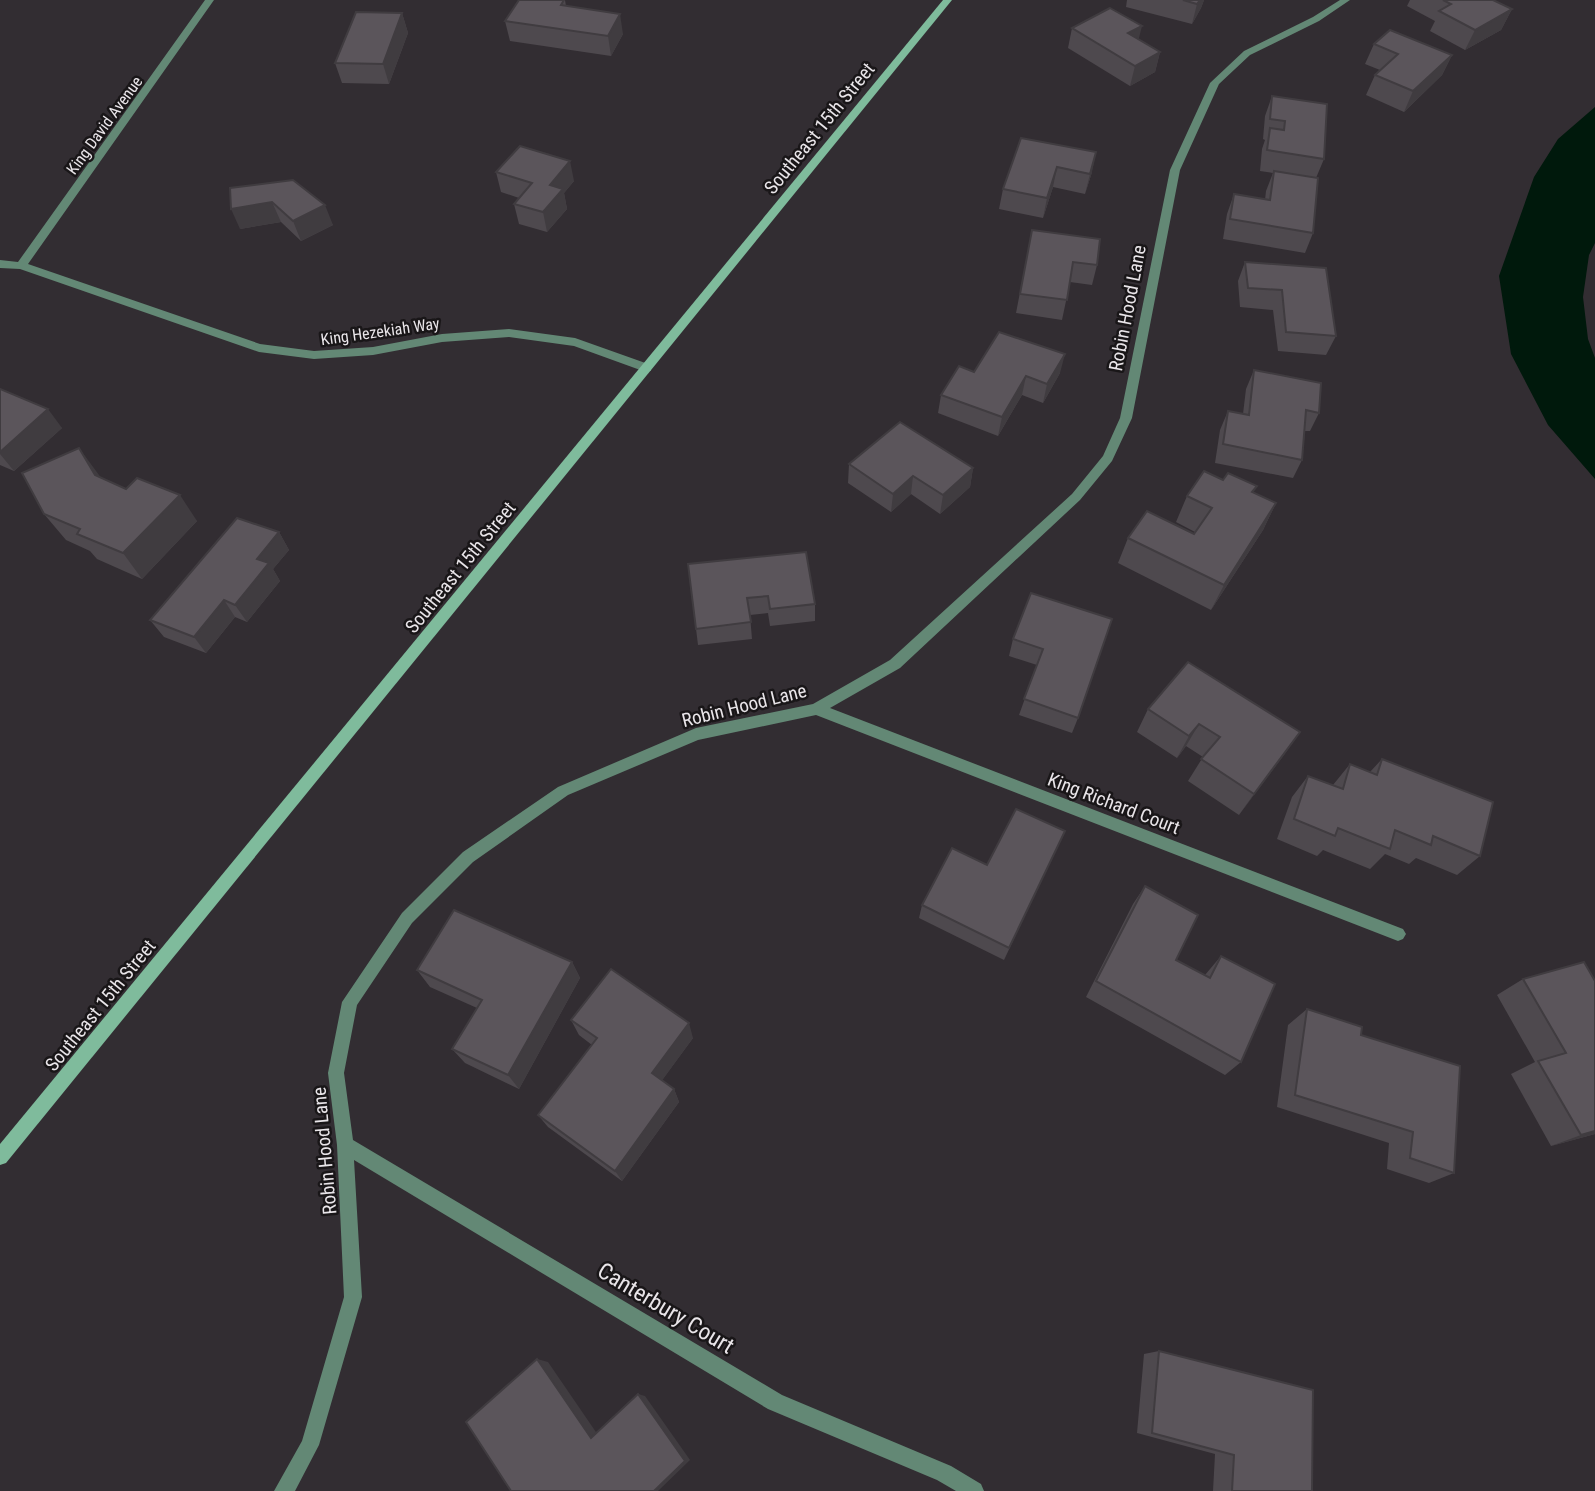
<svg xmlns="http://www.w3.org/2000/svg" width="1595" height="1491" viewBox="0 0 1595 1491" font-family="'Roboto Condensed',sans-serif">
  <style>
    .water { fill: #00190c }
    .lines { fill: none; stroke-linecap: round; stroke-linejoin: round }
    .street { fill: #638875; fill-rule: evenodd }
    .secondary { fill: #7fbb9c; fill-rule: evenodd }
    .wall { fill: #4e494e }
    .shaded-wall { fill: #403c40 }
    .building { fill: #5b555b; stroke: #403c40; stroke-width: 2 }
    .labels { text-anchor: middle; stroke-width: 5; stroke-linejoin: round; paint-order: stroke }
    .far-street-label { font-size: 16px; fill: #e9e5e9; stroke: #191618 }
    .street-label { font-size: 19px; fill: #e9e5e9; stroke: #191618 }
    .near-street-label { font-size: 23px; fill: #e9e5e9; stroke: #191618 }
  </style>
  <rect width="100%" height="100%" fill="#322d32"/>
  <polygon class="water" points="1595,107 1595,243 1589,255 1583,297 1588,339 1595,358 1595,479 1548,425 1511,354 1499,276 1534,177 1558,139"/>
  <g class="lines">
    <g class="street">
      <polygon points="205,0 214,0 28,264 260,344 314,351 373,347 442,334 509,329 575,338 651,365 651,371 643,371 574,346 509,337 442,342 373,355 314,359 259,352 20,269 0,268 0,260 18,262"/>
      <polygon points="1340,0 1350,0 1319,21 1250,55 1219,84 1180,170 1132,418 1112,461 1080,500 900,668 830,708 1403,929 1406,934 1403,939 1398,941 816,715 698,740 568,795 473,862 412,923 357,1005 344,1073 353,1140 782,1395 951,1466 981,1484 984,1491 956,1491 937,1480 768,1409 354,1160 362,1297 319,1445 295,1491 274,1491 302,1441 344,1297 337,1145 328,1073 342,1002 402,913 463,852 558,787 696,728 813,704 890,660 1072,494 1103,456 1120,418 1170,170 1210,83 1244,51 1313,17"/>
    </g>
    <polygon class="secondary" points="943,0 952,0 6,1163 0,1165 0,1144"/>
  </g>
  <g class="wall">
    <polygon points="519,0 565,0 566,6 623,34 611,56 510,41 505,21"/>
    <polygon points="1127,0 1204,0 1201,8 1192,24 1126,7"/>
    <polygon points="1410,0 1493,0 1512,9 1501,30 1465,50 1430,31 1435,21 1407,6"/>
    <polygon points="402,13 408,33 389,84 342,83 335,63"/>
    <polygon points="1072,28 1139,40 1160,52 1155,72 1130,86 1068,48"/>
    <polygon points="1374,44 1452,55 1442,75 1404,112 1366,95 1375,75 1380,70 1365,64"/>
    <polygon points="1272,96 1324,159 1316,178 1313,233 1305,253 1223,239 1227,214 1234,194 1265,200 1266,191 1273,173 1260,171 1262,149 1265,140 1263,139 1265,116"/>
    <polygon points="1021,138 1092,172 1085,194 1053,187 1043,218 999,209 1003,189"/>
    <polygon points="496,172 574,181 564,193 567,209 547,232 519,224 514,204 519,198 501,192"/>
    <polygon points="293,180 333,225 301,241 281,222 240,229"/>
    <polygon points="1032,230 1097,265 1092,285 1070,282 1062,320 1016,313"/>
    <polygon points="1245,262 1326,268 1336,336 1326,355 1278,351 1273,310 1240,307 1238,281"/>
    <polygon points="1254,370 1319,413 1310,431 1305,431 1302,460 1293,478 1215,463 1220,430 1228,411 1243,414 1246,389"/>
    <polygon points="974,372 1060,373 1043,403 1022,395 998,436 938,413 941,395"/>
    <polygon points="0,389 62,428 14,471 0,465"/>
    <polygon points="849,464 973,468 970,487 940,514 911,494 891,512 848,483"/>
    <polygon points="100,477 197,521 142,579 97,559 90,551 66,540 44,514"/>
    <polygon points="1254,493 1276,503 1263,530 1211,610 1118,563 1128,538 1194,534 1195,532 1176,522 1187,496"/>
    <polygon points="279,532 289,550 273,569 280,581 247,622 235,617 206,653 164,637 150,620"/>
    <polygon points="688,564 815,604 815,621 770,626 768,613 750,615 752,639 698,645"/>
    <polygon points="1031,593 1078,718 1072,733 1019,715 1037,665 1009,656 1013,639"/>
    <polygon points="1148,709 1300,732 1239,815 1188,781 1203,757 1186,746 1177,758 1137,732"/>
    <polygon points="1382,759 1480,856 1457,875 1416,858 1409,864 1385,854 1370,869 1323,850 1317,856 1277,839 1292,797 1308,776 1333,785 1350,764 1370,772"/>
    <polygon points="1058,845 1004,960 919,918 922,905 987,865"/>
    <polygon points="1145,886 1176,960 1205,975 1221,956 1241,1062 1225,1075 1086,997 1133,904"/>
    <polygon points="572,962 580,978 519,1089 465,1063 452,1049 477,1008 430,987 417,970"/>
    <polygon points="1523,979 1595,981 1595,1134 1551,1146 1511,1074 1535,1062 1497,995"/>
    <polygon points="1307,1009 1361,1035 1454,1173 1429,1183 1387,1169 1389,1143 1277,1107 1288,1025"/>
    <polygon points="571,1020 693,1038 662,1080 674,1089 679,1102 622,1181 548,1127 538,1115 592,1045 579,1035"/>
    <polygon points="1159,1351 1312,1491 1213,1491 1215,1454 1137,1433 1144,1354"/>
  </g>
  <g class="shaded-wall">
    <polygon points="1200,0 1204,0 1201,8 1192,24 1197,4"/>
    <polygon points="1512,9 1501,30 1465,50 1475,30"/>
    <polygon points="402,13 408,33 389,84 383,64"/>
    <polygon points="620,14 623,34 611,56 608,36"/>
    <polygon points="1142,26 1137,46 1128,33"/>
    <polygon points="1160,52 1155,72 1130,86 1135,66"/>
    <polygon points="1452,55 1442,75 1404,112 1413,91"/>
    <polygon points="1096,152 1092,172 1085,194 1090,174"/>
    <polygon points="570,161 574,181 564,193 567,209 547,232 543,212 550,185"/>
    <polygon points="1057,167 1053,187 1043,218 1047,198"/>
    <polygon points="272,202 281,222 240,229 231,209"/>
    <polygon points="325,205 333,225 301,241 293,221"/>
    <polygon points="1065,354 1060,373 1043,403 1047,384"/>
    <polygon points="1026,376 1022,395 998,436 1002,417"/>
    <polygon points="48,409 62,428 14,471 0,454 0,452"/>
    <polygon points="79,448 99,475 115,502 95,475"/>
    <polygon points="973,468 970,487 940,514 943,495"/>
    <polygon points="913,476 911,494 891,512 893,494"/>
    <polygon points="180,495 197,521 142,579 123,553"/>
    <polygon points="1276,503 1263,530 1211,610 1224,585"/>
    <polygon points="279,532 289,550 273,569 280,581 247,622 235,605 257,559"/>
    <polygon points="224,600 235,617 206,653 194,637"/>
    <polygon points="1199,724 1186,746 1177,758 1189,736"/>
    <polygon points="1300,732 1284,755 1239,815 1254,794"/>
    <polygon points="572,962 580,978 519,1089 508,1075"/>
    <polygon points="689,1023 693,1038 658,1086 652,1073"/>
    <polygon points="674,1089 679,1102 622,1181 615,1171"/>
    <polygon points="1595,1131 1595,1134 1551,1146 1581,1135"/>
    <polygon points="537,1359 548,1362 600,1438 591,1438"/>
    <polygon points="638,1394 645,1396 690,1460 658,1491 654,1491"/>
  </g>
  <g class="building">
    <polygon points="519,0 564,0 561,5 620,14 608,36 505,21"/>
    <polygon points="1183,0 1200,0 1197,4"/>
    <polygon points="1443,0 1493,0 1512,9 1475,30 1439,11 1451,4"/>
    <polygon points="1110,8 1142,26 1128,33 1160,52 1135,66 1072,28"/>
    <polygon points="356,12 402,13 383,64 335,63"/>
    <polygon points="1390,30 1452,55 1413,91 1375,75 1398,54 1374,44"/>
    <polygon points="1272,96 1327,104 1324,159 1267,150 1270,128 1284,130 1285,121 1270,119"/>
    <polygon points="1021,138 1096,152 1090,174 1057,167 1047,198 1003,189"/>
    <polygon points="520,146 570,161 550,185 563,189 543,212 514,204 532,183 496,172"/>
    <polygon points="1274,171 1318,178 1313,233 1230,219 1234,194 1270,200"/>
    <polygon points="293,180 325,205 293,221 272,202 231,209 230,188"/>
    <polygon points="1032,230 1100,239 1097,265 1073,262 1067,300 1020,294"/>
    <polygon points="1245,262 1326,268 1336,336 1286,332 1282,290 1248,288"/>
    <polygon points="999,332 1065,354 1047,384 1026,376 1002,417 941,395 959,366 974,372"/>
    <polygon points="1254,370 1321,383 1319,413 1306,410 1302,460 1223,444 1228,411 1249,415"/>
    <polygon points="0,389 48,409 0,452"/>
    <polygon points="900,422 973,468 943,495 913,476 893,494 849,464"/>
    <polygon points="79,448 95,475 126,489 137,478 180,495 123,553 77,534 80,529 44,514 22,473"/>
    <polygon points="1204,471 1223,480 1228,473 1257,486 1252,492 1276,503 1224,585 1128,538 1147,511 1194,534 1212,508 1187,496"/>
    <polygon points="237,518 279,532 257,559 269,563 235,605 224,600 194,637 150,620"/>
    <polygon points="806,552 815,604 770,609 768,596 747,598 751,622 696,629 688,564"/>
    <polygon points="1031,593 1112,619 1078,718 1024,699 1043,649 1013,639"/>
    <polygon points="1188,662 1300,732 1254,794 1201,759 1220,737 1199,724 1189,736 1148,709"/>
    <polygon points="1382,759 1493,802 1480,856 1433,836 1431,845 1395,830 1390,849 1338,828 1335,836 1294,819 1308,776 1343,789 1350,764 1377,775"/>
    <polygon points="1016,809 1065,831 1009,948 922,905 952,848 987,865"/>
    <polygon points="1145,886 1198,915 1176,960 1210,978 1221,956 1275,984 1241,1062 1096,981"/>
    <polygon points="454,910 572,962 508,1075 452,1049 482,1000 417,970"/>
    <polygon points="1584,962 1595,981 1595,1131 1581,1135 1538,1061 1566,1053 1523,979"/>
    <polygon points="611,969 689,1023 652,1073 674,1089 615,1171 538,1115 597,1038 571,1020"/>
    <polygon points="1307,1009 1362,1027 1361,1035 1460,1066 1454,1173 1410,1158 1413,1132 1295,1095"/>
    <polygon points="1159,1351 1313,1390 1312,1491 1232,1491 1234,1455 1152,1433"/>
    <polygon points="537,1359 591,1438 638,1394 685,1461 654,1491 511,1491 466,1422"/>
  </g>
  <g class="labels">
    <g class="far-street-label">
      <text transform="translate(104 125) rotate(-54)" y="6">King David Avenue</text>
      <text transform="translate(380 331) rotate(-8)" y="6">King Hezekiah Way</text>
    </g>
    <g class="street-label">
      <text transform="translate(819 128) rotate(-51)" y="7">Southeast 15th Street</text>
      <text transform="translate(1127 308) rotate(-79)" y="7">Robin Hood Lane</text>
      <text transform="translate(460 567) rotate(-51)" y="7">Southeast 15th Street</text>
      <text transform="translate(744 705) rotate(-14)" y="7">Robin Hood Lane</text>
      <text transform="translate(1114 803) rotate(21)" y="7">King Richard Court</text>
      <text transform="translate(100 1005) rotate(-51)" y="7">Southeast 15th Street</text>
      <text transform="translate(324 1151) rotate(-95)" y="7">Robin Hood Lane</text>
    </g>
    <g class="near-street-label">
      <text transform="translate(666 1308) rotate(31)" y="8">Canterbury Court</text>
    </g>
  </g>
</svg>
